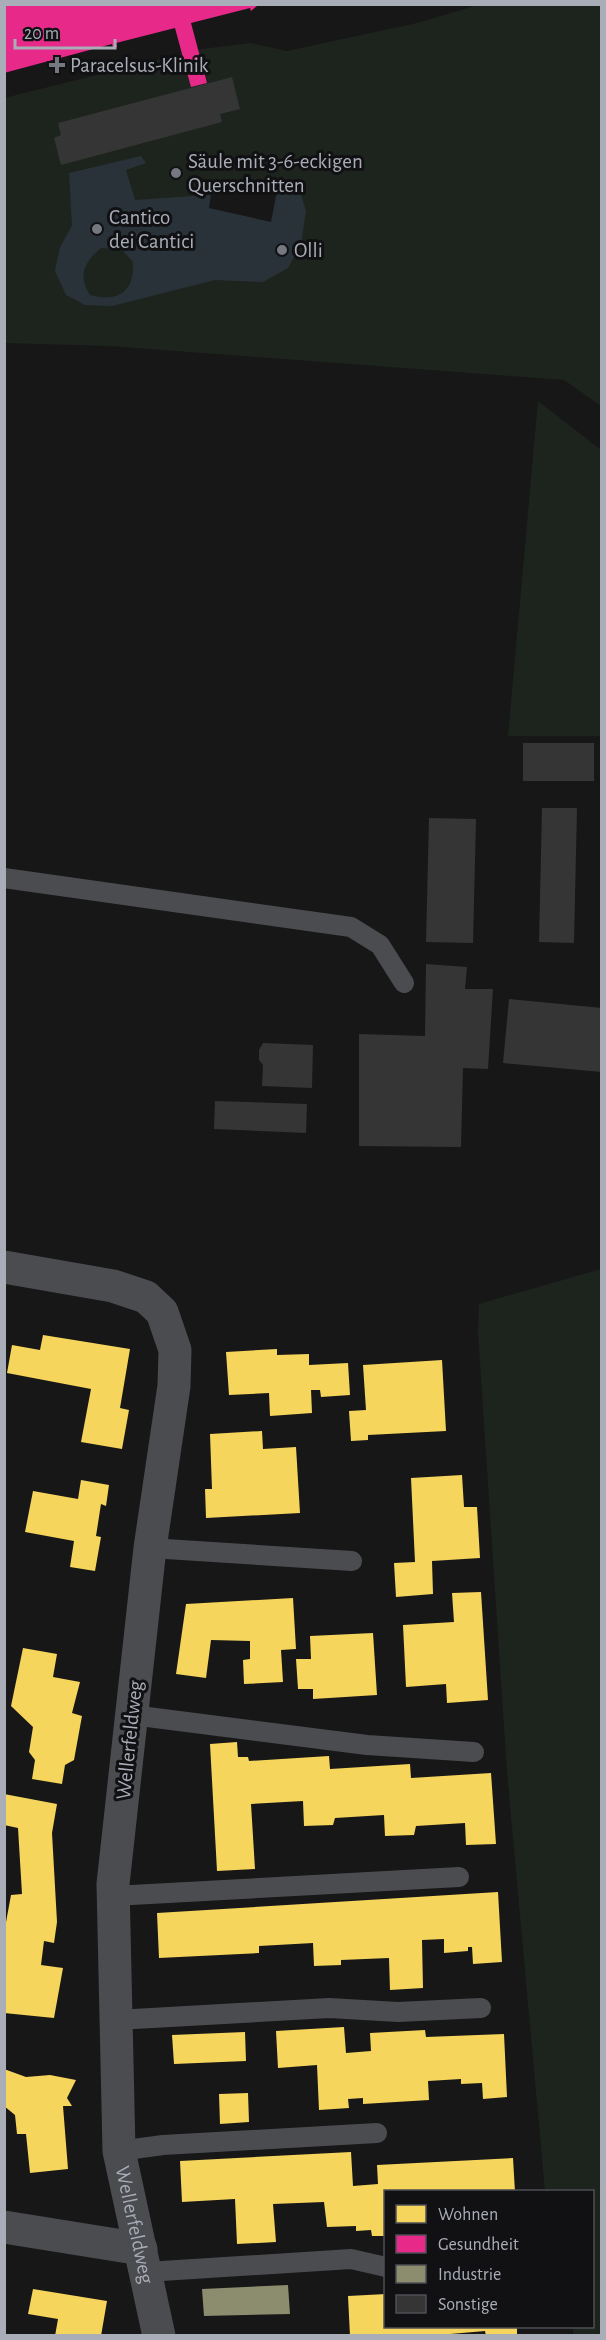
<svg xmlns="http://www.w3.org/2000/svg" width="606" height="2340" viewBox="0 0 606 2340" font-family="'Alegreya Sans',sans-serif">
  <style>
    .green { fill: #1d241e }
    .water { fill: #2a3239; fill-rule: evenodd }
    .pier { fill: #171717 }
    .homes { fill: #f6d55c }
    .health { fill: #e7298a }
    .industry { fill: #8c8c6e }
    .building { fill: #353536 }
    .lines { fill: none; stroke-linecap: round; stroke-linejoin: round }
    .lane { stroke: #4b4c50; stroke-width: 20 }
    .street { stroke: #4b4c50; stroke-width: 33 }
    .poi-dot { fill: #757880; stroke: #111113; stroke-width: 2 }
    .labels { text-anchor: middle; stroke-width: 6; stroke-linejoin: round; paint-order: stroke }
    .poi-label { font-size: 21px; fill: #a8adb8; stroke: #111113; text-anchor: start }
    .street-label { font-size: 21px; fill: #a8adb8; stroke: #111113 }
  </style>
  <rect width="100%" height="100%" fill="#171717"/>
  <g class="green">
    <polygon points="478,5 601,5 601,406 564,380 109,346 5,343 4,98 202,49 250,43 287,51 417,23"/>
    <polygon points="538,401 601,450 601,736 508,736"/>
    <polygon points="601,1269 602,2335 574,2336 572,2327 592,2326 592,2192 545,2191 507,1772 478,1332 479,1304"/>
  </g>
  <path class="water" d="M141,156L146,163L126,170L135,200L280,190L300,192L306,211L301,244L288,268L263,282L215,280L112,306L85,305L66,295L55,271L60,247L72,226L69,173ZM101,248L122,250L133,262C135,291 118,303 90,295C77,276 85,261 101,248Z"/>
  <polygon class="pier" points="277,191 271,222 209,208 211,195"/>
  <g class="homes">
    <polygon points="43,1335 130,1349 120,1408 129,1410 122,1449 81,1442 91,1389 7,1373 12,1345 40,1350"/>
    <polygon points="277,1349 277,1355 309,1354 309,1365 348,1363 350,1395 321,1397 320,1390 311,1390 312,1413 270,1416 269,1393 229,1395 226,1352"/>
    <polygon points="442,1360 446,1431 368,1435 368,1440 351,1441 349,1411 366,1410 363,1365"/>
    <polygon points="262,1431 263,1449 296,1447 300,1513 206,1518 205,1489 212,1489 210,1434"/>
    <polygon points="462,1475 464,1507 477,1507 480,1558 432,1561 433,1594 396,1597 394,1563 415,1562 411,1478"/>
    <polygon points="81,1480 109,1485 106,1506 101,1504 96,1536 101,1537 95,1571 70,1567 74,1541 25,1532 33,1491 78,1499"/>
    <polygon points="481,1592 488,1700 447,1703 446,1684 406,1687 403,1625 454,1622 452,1593"/>
    <polygon points="293,1598 296,1649 281,1650 283,1682 244,1684 243,1660 250,1659 250,1641 211,1640 206,1678 176,1674 186,1604"/>
    <polygon points="373,1633 377,1695 313,1699 313,1689 298,1689 296,1659 311,1659 310,1636"/>
    <polygon points="23,1648 57,1654 53,1677 80,1682 72,1713 82,1716 74,1760 65,1765 62,1784 32,1779 35,1760 29,1752 33,1727 11,1706"/>
    <polygon points="237,1742 238,1757 248,1757 249,1761 329,1756 330,1769 410,1764 411,1778 491,1773 496,1844 466,1845 465,1823 416,1826 414,1835 385,1836 384,1815 335,1818 333,1825 304,1826 303,1801 251,1804 255,1869 217,1871 210,1744"/>
    <polygon points="4,1794 57,1804 52,1833 57,1922 54,1943 44,1941 41,1965 63,1968 54,2018 4,2013 4,1933 11,1895 22,1894 18,1828 4,1825"/>
    <polygon points="498,1892 502,1962 473,1964 472,1947 468,1947 468,1951 444,1953 444,1939 422,1940 423,1988 390,1990 389,1958 341,1960 341,1965 314,1966 313,1943 259,1946 259,1953 159,1958 157,1913"/>
    <polygon points="344,2027 346,2053 371,2051 370,2033 425,2030 426,2037 504,2034 507,2097 483,2099 482,2083 461,2084 461,2079 428,2081 429,2100 363,2104 363,2098 348,2099 349,2108 319,2110 317,2065 278,2068 276,2031"/>
    <polygon points="245,2032 246,2061 174,2064 172,2035"/>
    <polygon points="4,2069 26,2077 50,2075 76,2080 67,2098 72,2106 63,2106 68,2169 30,2173 26,2134 17,2134 15,2115 4,2106"/>
    <polygon points="248,2093 249,2122 220,2124 219,2094"/>
    <polygon points="351,2152 353,2186 378,2184 377,2165 513,2158 515,2192 386,2192 386,2236 372,2236 371,2230 356,2231 356,2226 327,2227 324,2202 273,2204 276,2242 237,2244 235,2199 182,2202 180,2161"/>
    <polygon points="33,2289 107,2301 101,2336 55,2336 58,2319 28,2314"/>
    <polygon points="386,2294 386,2326 517,2326 517,2336 486,2336 485,2331 427,2336 350,2336 348,2296"/>
  </g>
  <polygon class="health" points="4,4 258,4 258,5 251,11 250,8 191,23 207,83 191,87 175,28 116,43 117,47 113,48 112,44 4,73"/>
  <polygon class="industry" points="288,2285 290,2314 204,2316 202,2289"/>
  <g class="building">
    <polygon points="232,77 240,109 220,114 222,122 61,165 54,138 61,135 58,123"/>
    <rect x="523" y="743" width="71" height="38"/>
    <polygon points="542,808 577,808 574,943 539,942"/>
    <polygon points="429,818 476,819 473,943 426,942"/>
    <polygon points="426,964 467,967 465,989 493,989 488,1069 463,1068 461,1147 359,1146 359,1034 425,1036"/>
    <polygon points="509,999 602,1008 602,1072 503,1063"/>
    <polygon points="263,1043 313,1045 312,1088 262,1086 263,1065 259,1060 259,1050"/>
    <polygon points="215,1101 307,1104 306,1133 214,1129"/>
  </g>
  <g class="lines">
    <g class="lane">
      <polyline points="4,878 351,927 380,945 404,983"/>
      <polyline points="150,1548 352,1561"/>
      <polyline points="132,1715 367,1745 474,1752"/>
      <polyline points="113,1896 459,1877"/>
      <polyline points="116,2020 329,2008 398,2012 481,2008"/>
      <polyline points="119,2151 163,2145 377,2133"/>
      <polyline points="146,2272 351,2259 386,2267"/>
    </g>
    <g class="street">
      <path id="s1" d="M4,1267L113,1286L146,1297L162,1312L175,1350L174,1386L150,1548L113,1884L119,2151L159,2336"/>
      <polyline points="4,2227 141,2249"/>
    </g>
  </g>
  <g class="poi-dot">
    <path d="M54 56h6v6h6v6h-6v6h-6v-6h-6v-6h6z"/>
    <circle cx="176" cy="173" r="6"/>
    <circle cx="97" cy="229" r="6"/>
    <circle cx="282" cy="250" r="6"/>
  </g>
  <g class="labels">
    <g class="poi-label">
      <text x="70" y="72">Paracelsus-Klinik</text>
      <text x="188" y="168">Säule mit 3-6-eckigen<tspan x="188" dy="24">Querschnitten</tspan></text>
      <text x="109" y="224">Cantico<tspan x="109" dy="24">dei Cantici</tspan></text>
      <text x="294" y="257">Olli</text>
    </g>
    <g class="street-label">
      <text transform="translate(129 1740) rotate(-84)" y="7">Wellerfeldweg</text>
      <text dy="7" stroke="none"><textPath href="#s1" startOffset="1088">Wellerfeldweg</textPath></text>
    </g>
  </g>
  <rect width="606" height="2340" fill="none" stroke="#a8adb8" stroke-width="12"/>
  <rect x="384" y="2190" width="210" height="138" fill="#111113" stroke="#4d4f55" stroke-width="1.5"/>
  <rect x="396" y="2205" width="30" height="18" fill="#f6d55c" stroke="#4d4f55" stroke-width="1.5"/>
  <text x="438" y="2220" font-size="18" fill="#a8adb8">Wohnen</text>
  <rect x="396" y="2235" width="30" height="18" fill="#e7298a" stroke="#4d4f55" stroke-width="1.5"/>
  <text x="438" y="2250" font-size="18" fill="#a8adb8">Gesundheit</text>
  <rect x="396" y="2265" width="30" height="18" fill="#8c8c6e" stroke="#4d4f55" stroke-width="1.5"/>
  <text x="438" y="2280" font-size="18" fill="#a8adb8">Industrie</text>
  <rect x="396" y="2295" width="30" height="18" fill="#353536" stroke="#4d4f55" stroke-width="1.5"/>
  <text x="438" y="2310" font-size="18" fill="#a8adb8">Sonstige</text>
  <path d="M15 39v9h100v-9" fill="none" stroke="#a8adb8" stroke-width="3"/>
  <text x="24" y="39" font-size="18" fill="#a8adb8" stroke="#111113" stroke-width="4.5" paint-order="stroke">20 m</text>
</svg>
